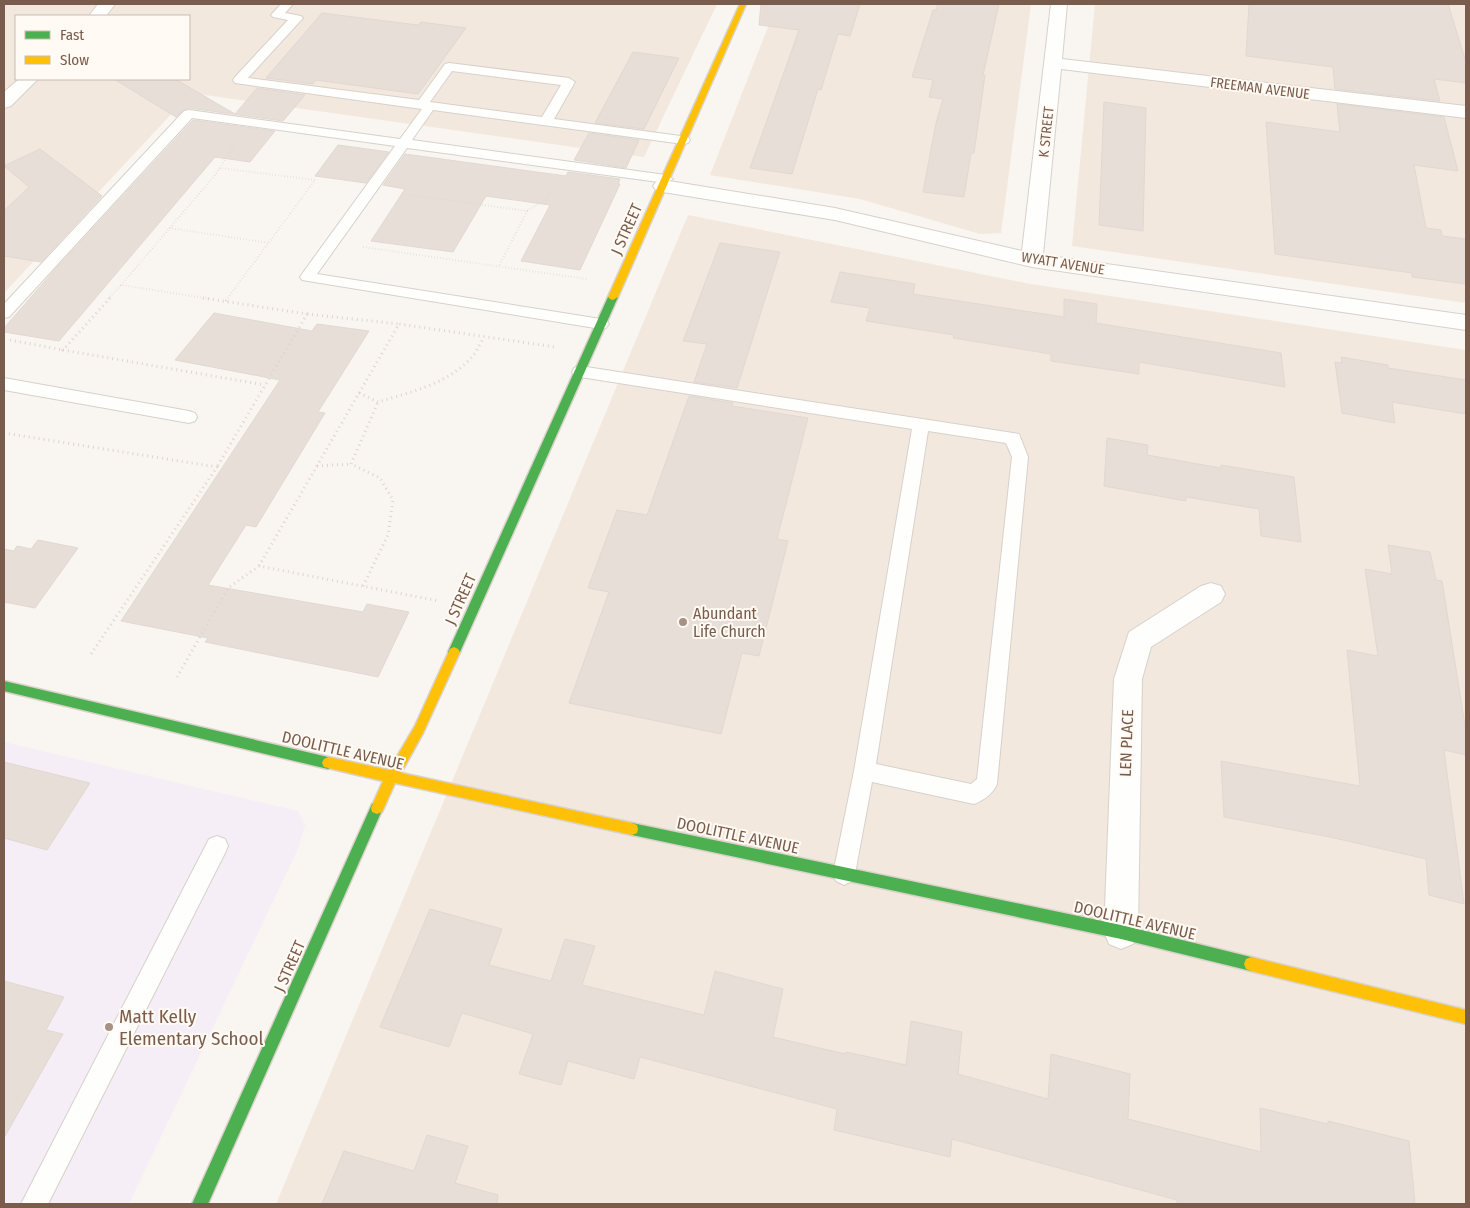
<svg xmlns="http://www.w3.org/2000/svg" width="1470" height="1208" viewBox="0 0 1470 1208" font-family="'Fira Sans Condensed',sans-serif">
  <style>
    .residential { fill: #f2e8de; fill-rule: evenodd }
    .education { fill: #f6eef6 }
    .building { fill: #e6ded7; stroke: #e2d8d2 }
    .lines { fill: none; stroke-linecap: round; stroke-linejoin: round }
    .lane-casing { stroke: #d7d1cb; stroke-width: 2 }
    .street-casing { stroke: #d7d1cb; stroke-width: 2 }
    .fast-casing { stroke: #d9d2cb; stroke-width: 3 }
    .slow-casing { stroke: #d9d2cb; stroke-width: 3 }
    .path-far1 { stroke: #dcd5d0; stroke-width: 2; stroke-dasharray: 0.5 2.5; stroke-linecap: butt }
    .path { stroke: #dcd5d0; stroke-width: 3; stroke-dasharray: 1 4; stroke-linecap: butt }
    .lane { fill: #fefefd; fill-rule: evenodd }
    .street { fill: #fefefd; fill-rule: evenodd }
    .fast { fill: #4caf50; fill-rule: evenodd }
    .slow { fill: #ffc107; fill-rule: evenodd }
    .poi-dot { fill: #a69286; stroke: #fffaf3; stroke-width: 2 }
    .labels { text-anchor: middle; stroke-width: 4; stroke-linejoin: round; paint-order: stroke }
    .far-street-label { font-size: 14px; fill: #7a5c4d; stroke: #fffaf3 }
    .street-label { font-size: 16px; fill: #7a5c4d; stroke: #fffaf3 }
    .poi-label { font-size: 16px; fill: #7a5c4d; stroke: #fffaf3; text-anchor: start }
    .near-poi-label { font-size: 19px; fill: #7a5c4d; stroke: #fffaf3; text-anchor: start }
  </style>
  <rect width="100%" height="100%" fill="#f9f5f0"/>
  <g class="residential">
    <path d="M4,4H717L644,157L191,93L4,293ZM16,16H189V79H16Z"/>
    <polygon points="777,4 1031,4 1001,233 980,234 860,199 710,175"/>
    <polygon points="1095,4 1466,4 1466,303 1072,246"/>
    <polygon points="688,215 1031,284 1466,350 1466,1204 276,1204"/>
  </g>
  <polygon class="education" points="4,742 298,811 305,825 298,849 129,1204 4,1204"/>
  <g class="building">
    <polygon points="761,4 860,4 850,36 838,34 821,90 818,89 792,174 750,168 799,30 759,25"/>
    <polygon points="938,4 999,4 983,75 985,75 974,153 971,153 964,197 923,192 936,123 943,99 929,97 933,80 912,77 933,10 936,10"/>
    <polygon points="1249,4 1448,4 1466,62 1466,83 1434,79 1440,101 1335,89 1333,67 1246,56"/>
    <polygon points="322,13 418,25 421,22 466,28 418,94 316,80 313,84 266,78"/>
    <polygon points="633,52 679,58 644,129 595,123"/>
    <polygon points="114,79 175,79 235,114 257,88 305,95 283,121 189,108 183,110 176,117"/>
    <polygon points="1104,102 1146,108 1143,231 1099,225"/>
    <polygon points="1337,104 1444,117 1458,171 1414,165 1426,228 1441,230 1442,236 1466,239 1466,284 1412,277 1412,273 1275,254 1266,122 1340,132"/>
    <polygon points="193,120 275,131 250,162 215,157 59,341 4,332 4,328 59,265"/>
    <polygon points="589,133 639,140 626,168 574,160"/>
    <polygon points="338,145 389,152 366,183 315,176"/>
    <polygon points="40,149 102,196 41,262 4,256 4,211 29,187 4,166"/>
    <polygon points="405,154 566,176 568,172 620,179 618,184 620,184 580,270 521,261 550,205 486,196 453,252 371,241 405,189 383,185"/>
    <polygon points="720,243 780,252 737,388 694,382 707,344 683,341"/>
    <polygon points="840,272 915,284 913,294 1064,317 1064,299 1097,304 1096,323 1281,353 1285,387 1139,362 1139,374 1051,361 1051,354 953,338 954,335 866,321 870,308 831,302"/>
    <polygon points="214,313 312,331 317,324 369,331 318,412 325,413 256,527 246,525 208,585 363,612 367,604 409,612 378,677 205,642 208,638 121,621 280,380 175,360"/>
    <polygon points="1341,357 1388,365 1388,368 1466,380 1466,414 1392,402 1395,423 1342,413 1335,362 1342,363"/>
    <polygon points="689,396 733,403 732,406 808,418 777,539 788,541 759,656 742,653 721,734 569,703 609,592 588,588 617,510 647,515"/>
    <polygon points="1107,438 1148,445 1147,455 1221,468 1221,465 1294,477 1301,542 1261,536 1259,509 1186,497 1186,501 1104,486"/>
    <polygon points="38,540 78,548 35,608 4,602 4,549 14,551 17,546 31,549"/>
    <polygon points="1388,545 1430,552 1436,580 1442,581 1466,732 1466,755 1444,750 1464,904 1429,895 1426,859 1330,837 1224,817 1221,761 1360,786 1347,650 1378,656 1365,569 1392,574"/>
    <polygon points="4,762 90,783 47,850 4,838"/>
    <polygon points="430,909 502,929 489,965 551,981 565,939 595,946 582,985 704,1015 715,971 783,989 773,1037 845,1054 846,1052 906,1065 911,1021 962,1032 958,1074 1048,1099 1051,1054 1130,1074 1128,1119 1261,1152 1260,1108 1328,1124 1328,1121 1409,1141 1415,1204 1177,1204 1177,1200 952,1139 950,1157 834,1130 837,1109 640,1057 634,1079 568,1061 561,1085 519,1074 533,1034 462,1013 449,1047 380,1027"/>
    <polygon points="4,981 64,997 46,1030 63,1034 4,1138"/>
    <polygon points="427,1135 468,1146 455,1183 498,1195 497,1204 322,1204 344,1151 414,1171"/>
  </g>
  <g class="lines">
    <defs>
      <g id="lane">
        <path d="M281,4H293L285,13L301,16L303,18L248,78L419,100L445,64L449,63L569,78L575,82L554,119L688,137L690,140L688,143L683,144L433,110L412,140L666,175L673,179L666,183L407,148L317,274L601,319L606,320L609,324L606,328L601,329L302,280L300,277L302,274L395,146L192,118L9,317L4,318V304L184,111L189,110L400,139L422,109L235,83L233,80L235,77L288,20L273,17L271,15ZM452,71L561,85L542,117L430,102Z"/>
        <path d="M580,366L1019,434L1028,457L997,784C993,794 984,800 974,804L872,782L855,874L852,881L844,885L836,881L833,874L854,771L912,429L574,376L572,372L574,368ZM928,431L1006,443L1012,457L977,779L971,784L876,764Z"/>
        <polygon points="4,378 189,411 195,413 197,417 195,421 189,423 4,390"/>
        <polygon points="217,836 225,839 228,846 225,853 48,1204 21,1204 209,839"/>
      </g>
      <g id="street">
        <polygon points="98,4 115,4 106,16 89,16"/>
        <polygon points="1051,4 1067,4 1062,59 1466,106 1466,118 1061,69 1043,255 1466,315 1466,330 1032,267 835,220 663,192 656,190 653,186 656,182 663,180 835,208 1022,251"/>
        <polygon points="19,79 38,79 11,106 4,108 4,92"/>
        <polygon points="1211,583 1221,586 1225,594 1221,602 1151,647 1142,679 1138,932 1133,944 1121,949 1109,944 1104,932 1114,679 1129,632 1201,586"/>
      </g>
      <g id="fast">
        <polygon points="613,294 618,297 460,652 458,655 454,657 450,655 448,652 608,297"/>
        <polygon points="4,681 328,757 332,759 334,763 332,767 328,769 4,691"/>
        <polygon points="377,802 382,804 383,808 208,1204 192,1204 372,804"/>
        <polygon points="632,823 1121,925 1251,957 1256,959 1258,964 1256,969 1251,971 1121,939 632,835 627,833 626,829 627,825"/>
      </g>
      <g id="slow">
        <polygon points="740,4 746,4 618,297 613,300 610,299 608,297"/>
        <polygon points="454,647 458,649 460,652 423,733 401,773 632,823 637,825 638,829 637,833 632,835 395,783 382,812 377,814 372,812 371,808 383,781 324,767 322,763 324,759 328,757 389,770 415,726 450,649"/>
        <polygon points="1251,957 1466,1010 1466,1024 1251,971 1246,969 1244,964 1246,959"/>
      </g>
    </defs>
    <use href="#lane" class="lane-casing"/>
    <use href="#street" class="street-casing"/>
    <use href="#fast" class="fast-casing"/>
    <use href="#slow" class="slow-casing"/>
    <g class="path-far1">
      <polyline points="219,168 315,180 227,299"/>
      <polyline points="402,194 527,211 499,266"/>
      <polyline points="527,211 548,198 552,189"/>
      <polyline points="169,228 270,243"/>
      <polyline points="363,247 587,279"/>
      <polyline points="121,285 216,174 234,145"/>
      <polyline points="108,299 121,285 211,299"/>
    </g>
    <g class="path">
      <polyline points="110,298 63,350 265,385"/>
      <polyline points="203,298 307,314 217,467"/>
      <polyline points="226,301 228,298"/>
      <polyline points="307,314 399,324"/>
      <polyline points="10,340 63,350"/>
      <path d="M359,393L378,402C411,392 448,384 472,357C477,351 480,344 484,337"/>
      <polyline points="4,433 217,467 89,657"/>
      <polyline points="317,466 351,464"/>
      <polyline points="259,566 399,324 555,347"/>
      <polyline points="363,586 388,535 393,500 380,478 351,464 378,402"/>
      <polyline points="177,677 228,588 259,566 439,601"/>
    </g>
    <use href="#lane" class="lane"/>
    <use href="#street" class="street"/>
    <use href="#fast" class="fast"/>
    <use href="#slow" class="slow"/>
  </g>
  <g class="poi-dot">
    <circle cx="683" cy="622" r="5"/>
    <circle cx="109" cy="1027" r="5"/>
  </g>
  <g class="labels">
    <g class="far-street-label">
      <text transform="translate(1260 88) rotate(7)" y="5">FREEMAN AVENUE</text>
      <text transform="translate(1046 132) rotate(-84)" y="5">K STREET</text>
      <text transform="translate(1063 263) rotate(9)" y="5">WYATT AVENUE</text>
    </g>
    <g class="street-label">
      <text transform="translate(626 229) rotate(-66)" y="6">J STREET</text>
      <text transform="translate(460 599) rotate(-66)" y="6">J STREET</text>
      <text transform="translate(1126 743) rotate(-88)" y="6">LEN PLACE</text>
      <text transform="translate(343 750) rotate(13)" y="6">DOOLITTLE AVENUE</text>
      <text transform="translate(738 835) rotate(12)" y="6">DOOLITTLE AVENUE</text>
      <text transform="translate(1135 920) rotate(13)" y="6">DOOLITTLE AVENUE</text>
      <text transform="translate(289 966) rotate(-66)" y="6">J STREET</text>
    </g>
    <g class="poi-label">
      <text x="693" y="619">Abundant<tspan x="693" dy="18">Life Church</tspan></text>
    </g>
    <g class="near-poi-label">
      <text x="119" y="1023">Matt Kelly<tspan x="119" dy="22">Elementary School</tspan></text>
    </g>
  </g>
  <rect width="1470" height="1208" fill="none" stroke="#7a5c4d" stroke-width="10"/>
  <rect x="15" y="15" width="175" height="65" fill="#fffaf3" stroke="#cabbb1"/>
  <rect x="25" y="31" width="25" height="8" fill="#4caf50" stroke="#cabbb1"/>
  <text x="60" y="40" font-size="15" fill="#7a5c4d">Fast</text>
  <rect x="25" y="56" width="25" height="8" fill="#ffc107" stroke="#cabbb1"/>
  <text x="60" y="65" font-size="15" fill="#7a5c4d">Slow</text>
</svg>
